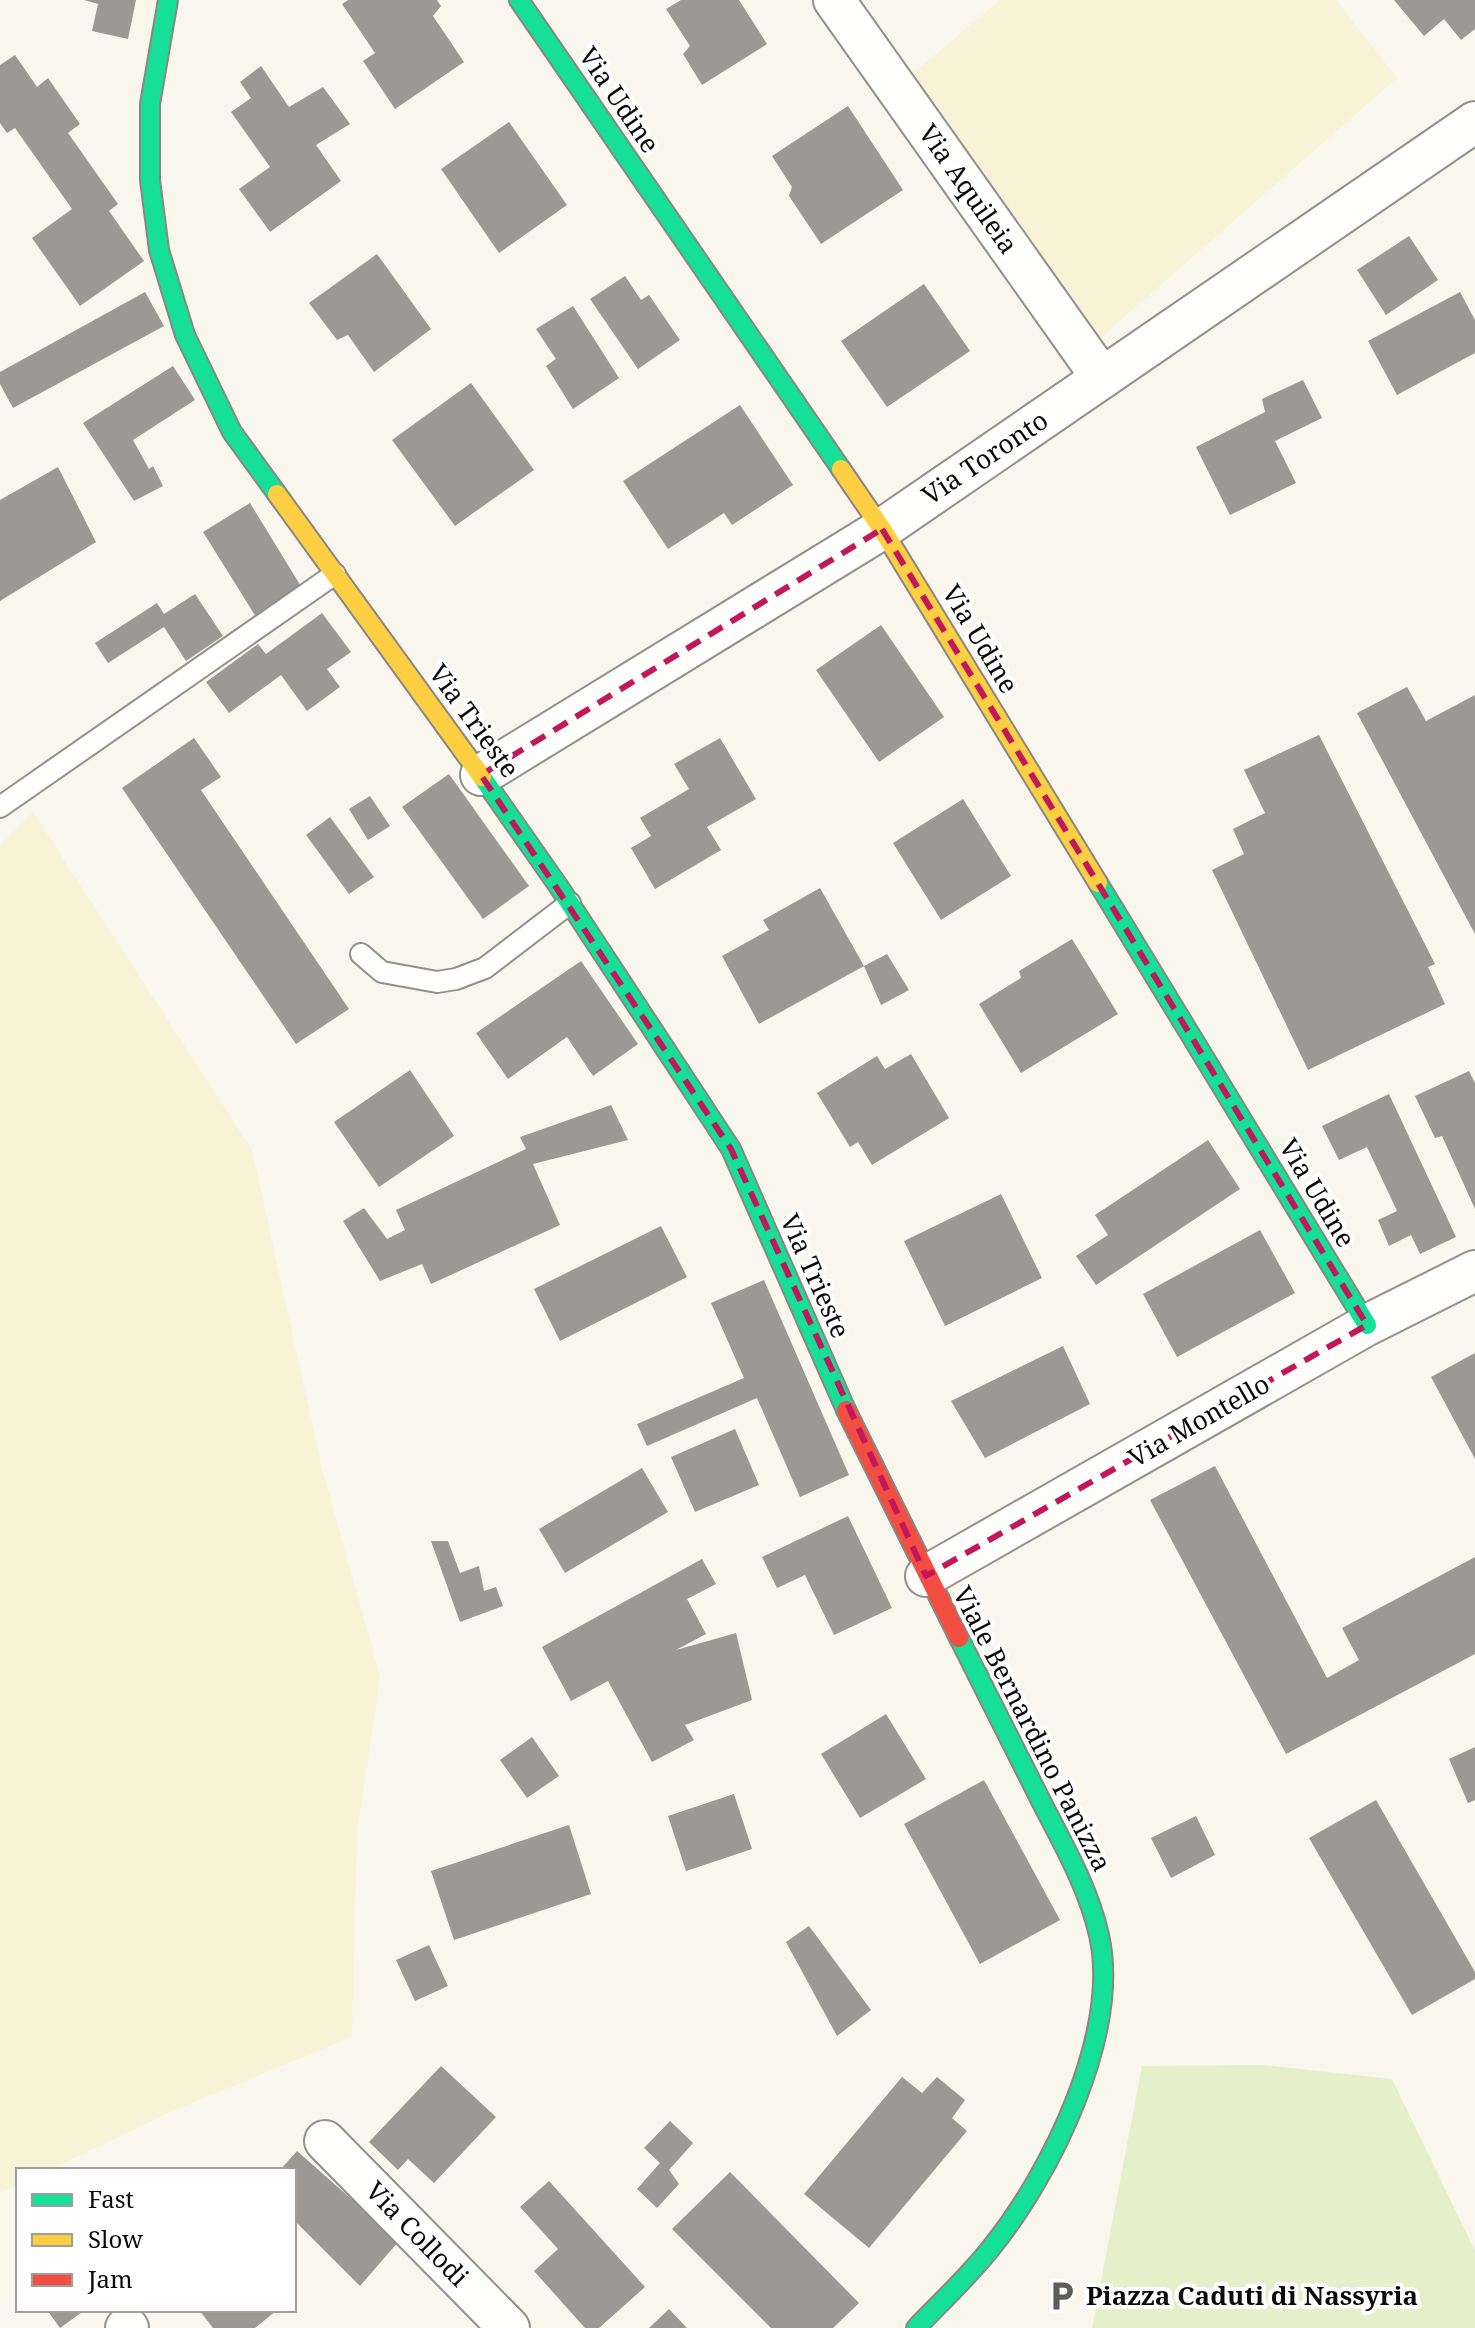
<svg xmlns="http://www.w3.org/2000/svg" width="1475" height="2328" viewBox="0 0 1475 2328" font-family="'Noto Serif',serif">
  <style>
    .farmland { fill: #f8f2d7 }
    .green { fill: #e5f0ca }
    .building { fill: #9c9894 }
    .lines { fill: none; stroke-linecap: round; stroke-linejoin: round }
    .lane-casing { stroke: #92908c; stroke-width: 24 }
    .street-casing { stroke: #92908c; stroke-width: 44 }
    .fast-casing { stroke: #888783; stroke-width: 22 }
    .slow-casing { stroke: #888783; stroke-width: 22 }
    .jam-casing { stroke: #888783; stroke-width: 22 }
    .lane { stroke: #fefefc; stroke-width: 20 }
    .street { stroke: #fefefc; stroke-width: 40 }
    .fast { stroke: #16e098; stroke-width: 18 }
    .slow { stroke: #ffcf43; stroke-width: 18 }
    .jam { stroke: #f24e42; stroke-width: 18 }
    .marked { fill: none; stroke: #c2185b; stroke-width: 6; stroke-dasharray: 16 10; stroke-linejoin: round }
    .labels { text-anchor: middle; stroke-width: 8; stroke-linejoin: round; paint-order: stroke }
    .street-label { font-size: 26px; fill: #0a0a0a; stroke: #fff }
    .poi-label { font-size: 26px; font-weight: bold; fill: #0a0a0a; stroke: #fff; text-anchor: start }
  </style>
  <rect width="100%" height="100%" fill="#f9f6ed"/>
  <g class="farmland">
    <polygon points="1000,0 1336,0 1397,78 1065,369 910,76"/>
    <polygon points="33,812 252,1150 322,1469 380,1676 357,1833 352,2037 177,2109 49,2170 18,2170 18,2184 0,2193 0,845"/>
  </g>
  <polygon class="green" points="1264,2065 1392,2079 1475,2251 1475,2328 1092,2328 1142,2066"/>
  <g class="building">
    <polygon points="84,0 136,0 128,39 92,31 98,4"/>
    <polygon points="348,0 437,0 441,6 433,16 464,62 395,109 363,61 375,53 342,4"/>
    <polygon points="681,0 739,0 767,44 702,85 683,54 690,46 666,9"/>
    <polygon points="1394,0 1475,0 1475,29 1461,40 1444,19 1424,36"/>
    <polygon points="15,55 37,87 48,78 80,124 68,133 118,204 109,211 144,261 80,306 32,238 72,209 15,128 7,133 0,123 0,65"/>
    <polygon points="261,66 289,107 323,87 350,124 316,145 341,181 270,232 239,189 270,167 231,112 251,98 240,82"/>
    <polygon points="848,106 903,190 821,244 789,196 792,187 772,156"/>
    <polygon points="509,122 567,205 499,253 441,169"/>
    <polygon points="1409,236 1438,280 1386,315 1357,270"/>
    <polygon points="377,254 431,329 374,372 348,335 337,340 309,303"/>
    <polygon points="625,276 641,300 649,295 680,340 638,369 590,299"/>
    <polygon points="924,284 970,351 887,407 841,341"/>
    <polygon points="145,292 164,326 13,408 0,384 0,372"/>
    <polygon points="1460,292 1475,320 1475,353 1397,395 1368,341"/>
    <polygon points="573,306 619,378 573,409 546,366 556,359 536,329"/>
    <polygon points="173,366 195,400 133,440 149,469 153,466 163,486 134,501 83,423"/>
    <polygon points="1303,380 1322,418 1275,441 1296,483 1230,515 1196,447 1265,412 1262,399"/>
    <polygon points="471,383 534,470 455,526 392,440"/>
    <polygon points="740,405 793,485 732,525 724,513 668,549 623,481"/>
    <polygon points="58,467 96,542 0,601 0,500"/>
    <polygon points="250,503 302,588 256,617 203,532"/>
    <polygon points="195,594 223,636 186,661 164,627 108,663 95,643 157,603 164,614"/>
    <polygon points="322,613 351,652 327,669 340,687 307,711 281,675 229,713 206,682 258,644 266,654"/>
    <polygon points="881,625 944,717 879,762 816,670"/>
    <polygon points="1407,687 1426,721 1475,695 1475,934 1357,713"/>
    <polygon points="1319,735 1435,964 1428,967 1445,1004 1308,1070 1212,870 1244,854 1233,829 1265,813 1244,770"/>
    <polygon points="194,738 221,777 201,790 349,1009 296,1044 122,788"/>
    <polygon points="720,738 756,799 707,827 721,850 655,889 631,848 651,836 640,818 689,789 674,764"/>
    <polygon points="449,774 529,886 483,919 402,807"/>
    <polygon points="370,796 390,826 368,840 349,809"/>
    <polygon points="963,799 1011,876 941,920 893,843"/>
    <polygon points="330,817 374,877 349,894 306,835"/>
    <polygon points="820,888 864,966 759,1024 722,956 769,930 763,920"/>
    <polygon points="1072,939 1118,1014 1021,1073 979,1004 1021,978 1019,971"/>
    <polygon points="887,954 909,990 881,1005 864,966"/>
    <polygon points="581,961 638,1044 593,1076 567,1037 508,1079 476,1033"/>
    <polygon points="911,1054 949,1118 872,1165 858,1142 850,1147 817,1093 877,1056 885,1069"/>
    <polygon points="410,1070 454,1136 379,1187 334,1122"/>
    <polygon points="1469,1071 1475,1083 1475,1209 1442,1136 1435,1138 1415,1096"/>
    <polygon points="1389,1094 1456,1237 1420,1254 1411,1235 1389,1246 1378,1220 1397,1211 1367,1147 1339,1160 1322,1126"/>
    <polygon points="611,1105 628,1140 533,1164 560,1225 431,1284 422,1264 380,1281 343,1221 364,1208 387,1239 405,1230 396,1210 526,1149 520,1137"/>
    <polygon points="1208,1140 1240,1189 1096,1285 1076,1256 1108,1235 1095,1215"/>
    <polygon points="1001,1194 1042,1278 945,1326 904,1241"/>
    <polygon points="661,1226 687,1277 560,1341 534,1289"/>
    <polygon points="1260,1230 1295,1293 1177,1357 1143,1294"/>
    <polygon points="764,1280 849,1475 800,1497 757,1398 647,1446 637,1424 744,1378 711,1303"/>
    <polygon points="1063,1346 1090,1404 985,1458 951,1401"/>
    <polygon points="1475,1353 1475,1459 1431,1377"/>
    <polygon points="735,1429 759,1485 695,1512 671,1457"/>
    <polygon points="1215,1466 1327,1678 1359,1660 1342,1628 1475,1557 1475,1654 1286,1754 1150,1500"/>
    <polygon points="642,1468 668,1512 565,1573 539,1529"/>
    <polygon points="848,1516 892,1608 834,1635 805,1575 777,1588 762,1557"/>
    <polygon points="431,1541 448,1541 460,1573 479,1566 484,1591 496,1587 503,1606 460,1622"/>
    <polygon points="702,1559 716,1584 687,1599 706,1634 676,1650 736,1633 752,1700 685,1725 694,1740 652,1762 608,1681 571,1701 542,1647"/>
    <polygon points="886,1714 926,1779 860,1818 821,1754"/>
    <polygon points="532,1737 559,1776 527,1798 500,1760"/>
    <polygon points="1475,1747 1475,1800 1468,1803 1449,1759"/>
    <polygon points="984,1780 1060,1920 980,1964 904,1824"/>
    <polygon points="734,1794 752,1849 686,1871 668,1816"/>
    <polygon points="1376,1800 1475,1972 1475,1979 1412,2015 1309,1838"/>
    <polygon points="1196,1816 1215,1855 1171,1878 1151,1838"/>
    <polygon points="569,1825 591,1894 454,1940 431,1871"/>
    <polygon points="809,1926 871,2010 837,2036 786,1942"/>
    <polygon points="429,1945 448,1986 415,2001 396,1960"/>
    <polygon points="441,2066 496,2117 434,2183 408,2159 398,2170 369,2142"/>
    <polygon points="902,2077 922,2093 937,2077 965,2100 952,2118 967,2131 869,2248 804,2194"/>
    <polygon points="670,2121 693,2143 669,2170 679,2184 657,2208 637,2189 660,2163 644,2148"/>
    <polygon points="297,2151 399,2241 360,2286 294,2220 294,2170 280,2170"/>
    <polygon points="730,2172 859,2303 833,2328 771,2328 672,2229"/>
    <polygon points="549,2181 645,2287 599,2328 585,2328 534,2271 558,2249 520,2207"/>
    <polygon points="669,2309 687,2328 649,2328"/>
    <polygon points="47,2310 85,2310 60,2328"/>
    <polygon points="199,2310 277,2310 255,2328 213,2328"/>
  </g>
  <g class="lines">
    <defs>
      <g id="lane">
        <polyline points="0,807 335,574"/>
        <polyline points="361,954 382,972 437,982 456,979 485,968 570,903"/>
      </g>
      <g id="street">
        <polyline points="834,0 1102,378"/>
        <polyline points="481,775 882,529 1475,122"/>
        <polyline points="926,1576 1367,1325 1475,1271"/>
        <polyline points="325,2141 509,2328"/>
        <polyline points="126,2328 128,2328"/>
      </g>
      <g id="fast">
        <polyline points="168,0 150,104 150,180 159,250 185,335 232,432 277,494"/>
        <polyline points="519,0 841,469"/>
        <polyline points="482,777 559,887 731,1149 846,1410"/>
        <polyline points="1098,883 1367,1325"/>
        <path d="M916,2328C941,2302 968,2277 991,2248C1051,2174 1121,2032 1099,1935C1088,1887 1063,1844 1041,1801C1014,1747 986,1692 959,1638"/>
      </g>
      <g id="slow">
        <polyline points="841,469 882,529 1098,883"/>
        <polyline points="277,494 482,777"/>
      </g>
      <polyline id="jam" points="846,1410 959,1638"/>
    </defs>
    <use href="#lane" class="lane-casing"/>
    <use href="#street" class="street-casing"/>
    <use href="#fast" class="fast-casing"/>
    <use href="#slow" class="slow-casing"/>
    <use href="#jam" class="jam-casing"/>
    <use href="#lane" class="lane"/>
    <use href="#street" class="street"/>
    <use href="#fast" class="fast"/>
    <use href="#slow" class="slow"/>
    <use href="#jam" class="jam"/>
  </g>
  <path class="marked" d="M882,529L1367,1325L926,1576L731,1149L481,775Z"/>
  <defs>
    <symbol id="parking-bare" viewBox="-9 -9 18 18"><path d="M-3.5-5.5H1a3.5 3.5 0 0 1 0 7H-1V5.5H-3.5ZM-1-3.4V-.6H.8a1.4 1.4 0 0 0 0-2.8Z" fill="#5e5d59" stroke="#fff" stroke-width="2.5" paint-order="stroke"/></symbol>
  </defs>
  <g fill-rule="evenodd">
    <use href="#parking-bare" x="1040" y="2274" width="44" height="44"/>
  </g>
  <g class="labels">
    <g class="street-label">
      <text transform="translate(619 100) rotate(56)" y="9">Via Udine</text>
      <text transform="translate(968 189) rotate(55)" y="9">Via Aquileia</text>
      <text transform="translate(985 458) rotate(-34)" y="9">Via Toronto</text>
      <text transform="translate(980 639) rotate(59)" y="9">Via Udine</text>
      <text transform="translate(474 721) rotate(54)" y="9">Via Trieste</text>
      <text transform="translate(1317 1193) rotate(59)" y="9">Via Udine</text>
      <text transform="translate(815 1276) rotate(66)" y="9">Via Trieste</text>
      <text transform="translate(1199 1421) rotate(-30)" y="9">Via Montello</text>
      <text transform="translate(1032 1729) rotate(63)" y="9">Viale Bernardino Panizza</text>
      <text transform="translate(417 2234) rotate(46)" y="9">Via Collodi</text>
    </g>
    <g class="poi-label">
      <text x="1086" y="2305">Piazza Caduti di Nassyria</text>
    </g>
  </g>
  <rect x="16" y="2168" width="280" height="144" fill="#ffffff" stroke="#9d9d9d" stroke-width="2"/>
  <rect x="32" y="2194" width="40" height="12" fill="#16e098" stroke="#9d9d9d" stroke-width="2"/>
  <text x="88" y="2208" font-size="24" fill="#0a0a0a">Fast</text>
  <rect x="32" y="2234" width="40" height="12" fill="#ffcf43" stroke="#9d9d9d" stroke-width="2"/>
  <text x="88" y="2248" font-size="24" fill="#0a0a0a">Slow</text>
  <rect x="32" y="2274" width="40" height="12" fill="#f24e42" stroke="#9d9d9d" stroke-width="2"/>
  <text x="88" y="2288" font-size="24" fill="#0a0a0a">Jam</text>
</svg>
